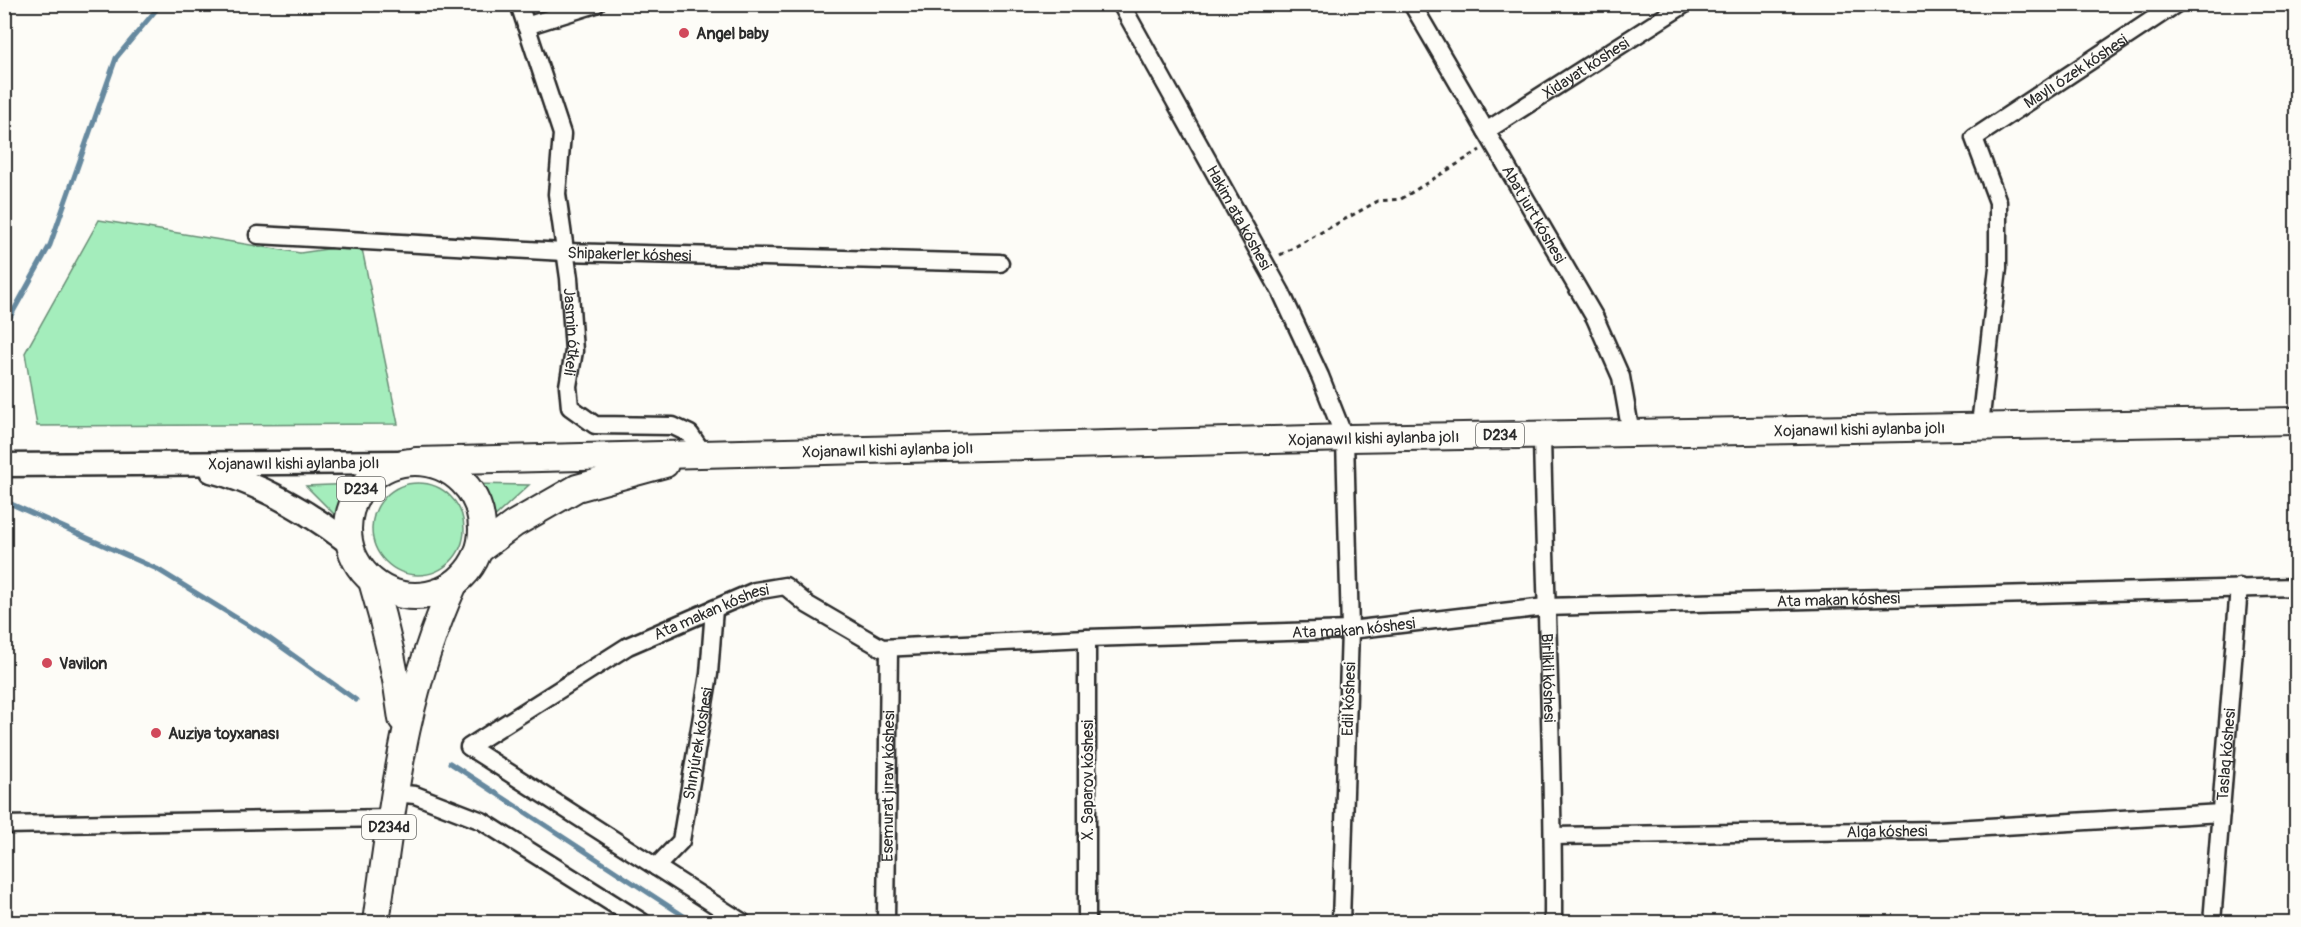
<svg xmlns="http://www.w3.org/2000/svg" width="2301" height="927" viewBox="0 0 2301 927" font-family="Pangolin,sans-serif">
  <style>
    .green { fill: #a4edbc; stroke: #688c74; stroke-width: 1.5 }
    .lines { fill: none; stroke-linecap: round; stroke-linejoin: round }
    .stream { stroke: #66899f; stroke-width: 5 }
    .street-casing { stroke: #2b2b2b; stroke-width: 21 }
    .secondary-casing { stroke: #2b2b2b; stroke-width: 27 }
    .primary-casing { stroke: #2b2b2b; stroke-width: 30 }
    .path { stroke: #2b2b2b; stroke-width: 3; stroke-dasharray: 4.5 4.5; stroke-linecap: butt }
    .street { stroke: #fdfcf7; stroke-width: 16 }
    .secondary { stroke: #fdfcf7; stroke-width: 22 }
    .primary { stroke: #fdfcf7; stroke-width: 26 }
    .poi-dot { fill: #d1495b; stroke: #fdfcf7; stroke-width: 2 }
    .labels { text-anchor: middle; stroke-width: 4.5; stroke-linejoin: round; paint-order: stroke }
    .shield { fill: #fdfcf7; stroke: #6a6a68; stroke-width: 1.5 }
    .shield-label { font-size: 15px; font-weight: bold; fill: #2b2b2b }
    .poi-label { font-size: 16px; font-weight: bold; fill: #2b2b2b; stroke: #fdfcf7; text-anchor: start }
    .street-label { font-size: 16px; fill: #2b2b2b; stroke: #fdfcf7 }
  </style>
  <rect width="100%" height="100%" fill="#fdfcf7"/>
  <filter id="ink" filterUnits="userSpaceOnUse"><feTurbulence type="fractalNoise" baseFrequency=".0167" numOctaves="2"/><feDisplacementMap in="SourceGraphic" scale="12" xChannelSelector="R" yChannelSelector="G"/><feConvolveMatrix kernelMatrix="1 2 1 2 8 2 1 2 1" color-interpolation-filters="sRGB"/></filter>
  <g filter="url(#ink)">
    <g class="green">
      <polygon points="99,220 300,253 361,244 398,424 37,426 25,353"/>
      <circle cx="418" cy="529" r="46"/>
      <polygon points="355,484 343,499 338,518 306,486"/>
      <path d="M470,484L529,485L490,521C486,505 482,495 470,484Z"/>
    </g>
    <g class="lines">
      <g class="stream">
        <polyline points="4,328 50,245 116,58 161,4"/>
        <polyline points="9,503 157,569 269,638 356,700"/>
        <polyline points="450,763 693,922"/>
      </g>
      <defs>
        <g id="street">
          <path id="s1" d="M519,4L562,134L557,194L569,278L574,351L568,386L570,407L595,425L673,426L690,434L703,453"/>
          <path id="s2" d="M1121,4L1281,292L1320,376L1345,439L1350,630L1341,922"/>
          <path id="s3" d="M1412,4L1595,318L1621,377L1631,433"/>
          <polyline points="526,26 596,4"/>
          <path id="s4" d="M1486,131L1685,4"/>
          <path id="s5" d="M258,235L564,252L1000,263"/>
          <path id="s6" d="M1980,425L1998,268V202L1974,138L2176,4"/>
          <path id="s7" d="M1542,435C1545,597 1554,760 1553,922"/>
          <polyline points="1087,638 1087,922"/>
          <polyline points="394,793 415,795 482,821 642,922"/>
          <polyline points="4,825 390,818"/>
          <path id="s8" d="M1553,836L1938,830L2221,813"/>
          <path id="s9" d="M656,867L681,841L709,674L714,609"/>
          <path id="s10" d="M742,922L469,747L628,646L755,591L785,586L808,605L882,648L1087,638L1350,630L1545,607L2296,587"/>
          <path id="s11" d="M886,922L889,648"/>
          <path id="s12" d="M2212,922L2239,587"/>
        </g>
        <g id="secondary">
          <path id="s13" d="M4,465L404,462"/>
          <path d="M211,471C262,484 307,511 349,543"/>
        </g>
        <g id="primary">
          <path id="s14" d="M416,461L1350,438L2296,421"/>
          <circle cx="415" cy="529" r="67"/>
          <polyline points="479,550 514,524 577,488 665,464"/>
          <path d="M372,581C386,627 396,671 402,719"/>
          <path d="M376,922C393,804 403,695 454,584"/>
        </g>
      </defs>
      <use href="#street" class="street-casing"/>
      <use href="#secondary" class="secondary-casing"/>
      <use href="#primary" class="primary-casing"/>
      <polyline class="path" points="1280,255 1378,201 1401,199 1480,150"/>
      <use href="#street" class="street"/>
      <use href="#secondary" class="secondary"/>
      <use href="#primary" class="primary"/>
    </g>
  </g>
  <g class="poi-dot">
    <circle cx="684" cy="33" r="6"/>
    <circle cx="47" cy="663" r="6"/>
    <circle cx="156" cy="733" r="6"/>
  </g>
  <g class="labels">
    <g class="shield">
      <rect x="1476" y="423" width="48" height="24" rx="4.5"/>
      <rect x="337" y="477" width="48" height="24" rx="4.5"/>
      <rect x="362" y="815" width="54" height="24" rx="4.5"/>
    </g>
    <g class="shield-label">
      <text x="1500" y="440">D234</text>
      <text x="361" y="494">D234</text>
      <text x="389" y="832">D234d</text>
    </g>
    <g class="poi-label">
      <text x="696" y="39">Angel baby</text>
      <text x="59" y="669">Vavilon</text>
      <text x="168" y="739">Auziya toyxanası</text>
    </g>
    <g class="street-label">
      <text dy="6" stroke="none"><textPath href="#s4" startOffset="118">Xidayat kóshesi</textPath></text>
      <text dy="6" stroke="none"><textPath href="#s6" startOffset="414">Maylı ózek kóshesi</textPath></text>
      <text dy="6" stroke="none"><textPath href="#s3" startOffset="243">Abat jurt kóshesi</textPath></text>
      <text dy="6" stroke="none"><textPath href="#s2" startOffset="244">Hakim ata kóshesi</textPath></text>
      <text dy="6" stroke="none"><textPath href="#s5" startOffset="372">Shipakerler kóshesi</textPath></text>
      <text dy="6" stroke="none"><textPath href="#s1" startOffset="336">Jasmin ótkeli</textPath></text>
      <text dy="6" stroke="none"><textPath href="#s14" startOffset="1444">Xojanawıl kishi aylanba jolı</textPath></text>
      <text dy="6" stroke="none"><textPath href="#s14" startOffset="958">Xojanawıl kishi aylanba jolı</textPath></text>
      <text dy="6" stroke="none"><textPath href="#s14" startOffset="472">Xojanawıl kishi aylanba jolı</textPath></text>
      <text dy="6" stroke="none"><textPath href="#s13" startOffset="290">Xojanawıl kishi aylanba jolı</textPath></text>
      <text dy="6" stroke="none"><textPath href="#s10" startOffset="1755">Ata makan kóshesi</textPath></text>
      <text dy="6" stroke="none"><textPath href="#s10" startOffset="603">Ata makan kóshesi</textPath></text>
      <text dy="6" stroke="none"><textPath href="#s10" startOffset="1269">Ata makan kóshesi</textPath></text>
      <text dy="6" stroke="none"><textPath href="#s7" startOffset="243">Birlikli kóshesi</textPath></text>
      <text transform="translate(1348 699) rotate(-88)" y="6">Edil kóshesi</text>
      <text dy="6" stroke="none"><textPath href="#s9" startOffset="135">Shınjúrek kóshesi</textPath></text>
      <text dy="6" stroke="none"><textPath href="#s12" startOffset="168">Taslaq kóshesi</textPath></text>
      <text transform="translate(1087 780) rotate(-90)" y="6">X. Saparov kóshesi</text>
      <text dy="6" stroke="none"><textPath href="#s11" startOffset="136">Esemurat jıraw kóshesi</textPath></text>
      <text dy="6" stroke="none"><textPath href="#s8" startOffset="334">Alǵa kóshesi</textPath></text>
    </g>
  </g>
  <rect width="2301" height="927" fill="none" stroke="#fdfcf7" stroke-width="24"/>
  <rect x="12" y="12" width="2277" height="903" fill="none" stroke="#2b2b2b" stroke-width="2" filter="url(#ink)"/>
</svg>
